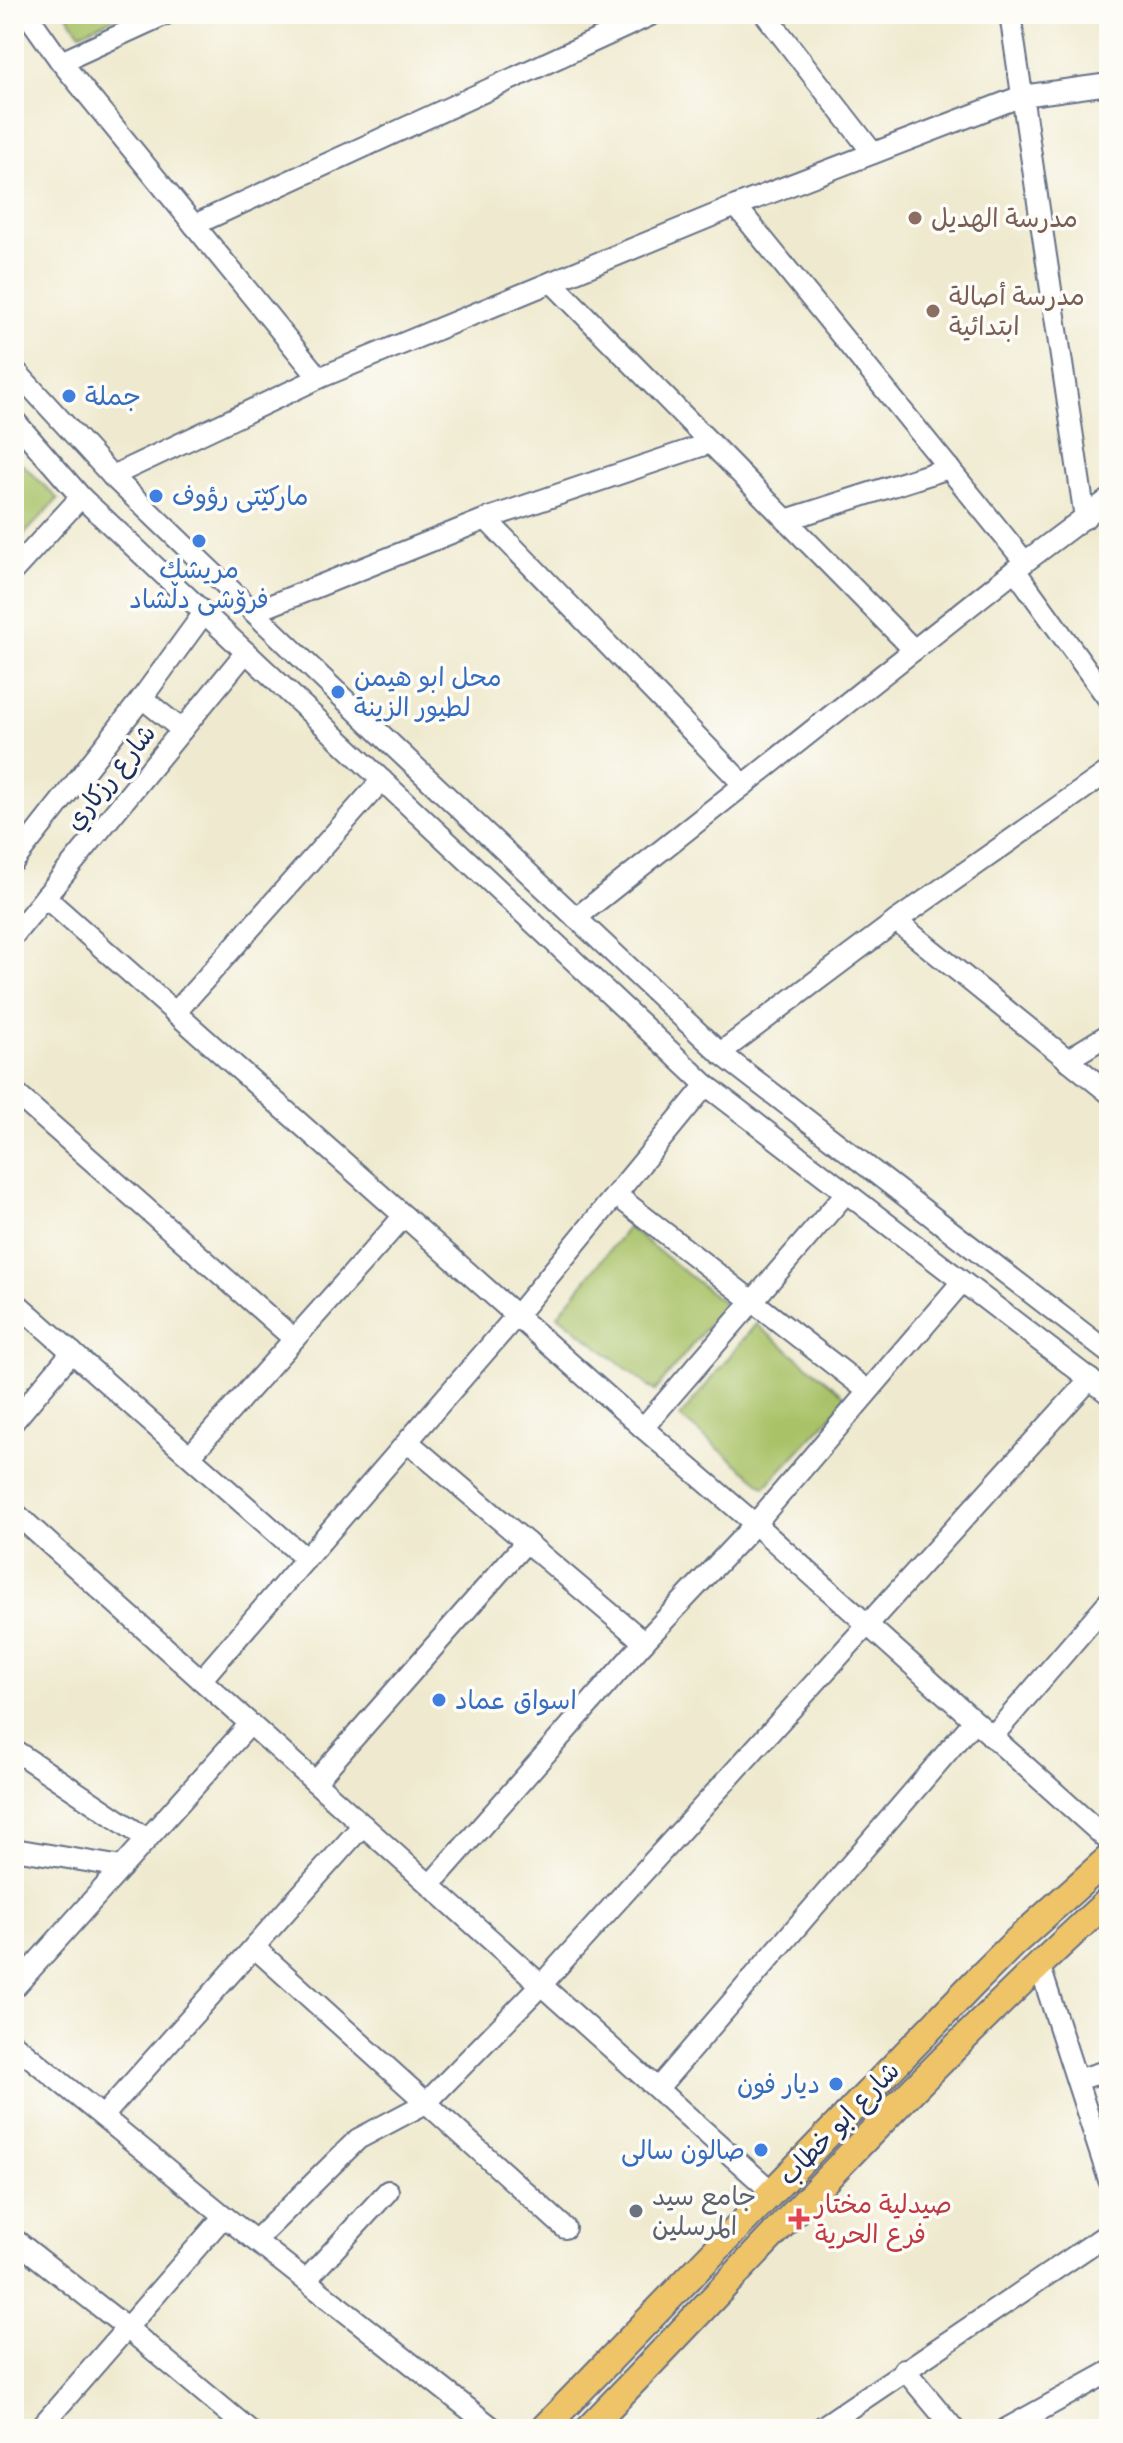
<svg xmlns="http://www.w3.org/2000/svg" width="1123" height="2443" viewBox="0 0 1123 2443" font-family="Sriracha,'Playpen Sans Arabic',sans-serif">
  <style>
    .green { fill: #a9c268; stroke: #627863; stroke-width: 2 }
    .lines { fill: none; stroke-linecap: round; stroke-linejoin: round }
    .minor-casing { stroke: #657086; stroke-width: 24 }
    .major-casing { stroke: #657086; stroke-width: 30 }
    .minor { stroke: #fff; stroke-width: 20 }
    .major { stroke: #efc469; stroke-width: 26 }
    .education-dot { fill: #8d6e63; stroke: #fdfcf7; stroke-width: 3 }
    .shop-dot { fill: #3f7fe0; stroke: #fdfcf7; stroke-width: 3 }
    .worship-dot { fill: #6b7280; stroke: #fdfcf7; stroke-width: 3 }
    .health-dot { fill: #e0444e; stroke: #fdfcf7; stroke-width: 3 }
    .labels { text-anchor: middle; stroke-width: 7; stroke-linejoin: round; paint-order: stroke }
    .education-label { font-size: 26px; fill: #785e54; stroke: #fdfcf7; text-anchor: start }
    .shop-label { font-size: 26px; fill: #366cbe; stroke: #fdfcf7; text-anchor: start }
    .street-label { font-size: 26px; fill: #1b2f5e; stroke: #fdfcf7 }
    .worship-label { font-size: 26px; fill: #5b616d; stroke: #fdfcf7; text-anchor: start }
    .health-label { font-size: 26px; fill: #be3a42; stroke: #fdfcf7; text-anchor: start }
  </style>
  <rect width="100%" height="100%" fill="#fdfcf7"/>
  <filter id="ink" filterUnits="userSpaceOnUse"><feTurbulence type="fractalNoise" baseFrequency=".0125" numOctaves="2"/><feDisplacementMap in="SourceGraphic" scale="16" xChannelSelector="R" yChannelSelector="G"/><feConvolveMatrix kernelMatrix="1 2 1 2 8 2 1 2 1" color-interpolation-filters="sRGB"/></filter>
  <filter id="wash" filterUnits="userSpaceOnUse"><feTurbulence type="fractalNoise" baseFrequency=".006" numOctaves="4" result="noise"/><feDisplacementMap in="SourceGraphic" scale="32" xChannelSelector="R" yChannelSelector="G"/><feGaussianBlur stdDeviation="1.8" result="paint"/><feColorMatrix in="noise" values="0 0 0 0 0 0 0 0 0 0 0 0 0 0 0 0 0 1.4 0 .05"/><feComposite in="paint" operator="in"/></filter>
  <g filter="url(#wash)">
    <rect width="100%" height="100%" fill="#efeacf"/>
    <g class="green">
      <polygon points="66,14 123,14 80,33"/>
      <polygon points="14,456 58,499 14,545"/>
      <polygon points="628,1227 725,1304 655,1391 558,1315"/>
      <polygon points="756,1324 848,1398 765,1487 680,1417"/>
    </g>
  </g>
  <g filter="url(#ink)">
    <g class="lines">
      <defs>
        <g id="minor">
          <polyline points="27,14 61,62 319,378"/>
          <polyline points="765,14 873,153"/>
          <polyline points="1010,14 1085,518"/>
          <polyline points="61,62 166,14"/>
          <polyline points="736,206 1025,562"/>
          <polyline points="194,225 653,14"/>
          <polyline points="552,282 914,650"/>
          <polyline points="14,369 112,476 392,745 720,1053 1109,1353"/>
          <polyline points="14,420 81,497 706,1085 1109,1394"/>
          <polyline points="112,476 319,378 736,206 1022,96 1109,84"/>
          <polyline points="486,519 744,785"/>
          <polyline points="786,520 949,468"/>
          <polyline points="14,570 81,497"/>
          <polyline points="1015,570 1109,700"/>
          <polyline points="254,612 486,519 710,443"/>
          <polyline points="142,698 182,730"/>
          <polyline points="14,861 142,698 204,613"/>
          <polyline points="45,897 643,1428 755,1524 1109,1841"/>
          <polyline points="576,918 1025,562 1109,499"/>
          <polyline points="896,921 1109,1093"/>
          <polyline points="14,935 246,652"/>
          <polyline points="175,1013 382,780"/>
          <polyline points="720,1053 896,921 1109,771"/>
          <polyline points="1067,1060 1109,1034"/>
          <polyline points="14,1092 294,1339"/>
          <polyline points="616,1195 868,1391"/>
          <polyline points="14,1301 306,1559"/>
          <polyline points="14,1421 72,1352"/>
          <polyline points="643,1428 846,1193"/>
          <polyline points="408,1442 644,1642"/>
          <polyline points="190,1456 404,1216"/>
          <polyline points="14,1512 772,2192"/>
          <polyline points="201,1680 516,1316 706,1085"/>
          <polyline points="992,1737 1109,1601"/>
          <polyline points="14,1750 147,1839"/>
          <polyline points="315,1782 526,1542"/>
          <polyline points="14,1849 122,1867"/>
          <polyline points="430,1885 644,1642 755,1524 961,1283"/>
          <polyline points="254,1947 565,2228"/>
          <polyline points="1039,1964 1109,2180"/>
          <polyline points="14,1988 250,1724"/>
          <polyline points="14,2044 224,2216 494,2429"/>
          <polyline points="1077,2080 1109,2070"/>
          <polyline points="658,2088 974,1721"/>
          <polyline points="103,2116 363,1825"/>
          <polyline points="14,2239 127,2328 248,2429"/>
          <polyline points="256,2240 358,2139 426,2103 542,1984 1090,1379"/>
          <polyline points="307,2279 388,2191"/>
          <polyline points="904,2369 954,2429"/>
          <polyline points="39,2429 224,2216"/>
          <polyline points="819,2429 1109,2233"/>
          <polyline points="1006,2429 1109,2372"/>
        </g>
        <g id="major">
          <polyline points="543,2429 973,1984 1013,1944 1109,1858"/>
          <path d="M588,2429C760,2251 926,2067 1109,1900"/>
        </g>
      </defs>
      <use href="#minor" class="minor-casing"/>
      <use href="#major" class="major-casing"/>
      <use href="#minor" class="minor"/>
      <use href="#major" class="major"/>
    </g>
  </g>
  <g class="education-dot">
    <circle cx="915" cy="218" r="8"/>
    <circle cx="933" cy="311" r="8"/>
  </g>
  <g class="shop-dot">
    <circle cx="69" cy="396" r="8"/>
    <circle cx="156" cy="496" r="8"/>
    <circle cx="199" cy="541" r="8"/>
    <circle cx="338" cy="692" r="8"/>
    <circle cx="439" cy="1700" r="8"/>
    <circle cx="836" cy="2084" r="8"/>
    <circle cx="761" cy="2150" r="8"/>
  </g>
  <circle class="worship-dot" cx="636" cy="2211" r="8"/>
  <path class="health-dot" d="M795 2207h8v8h8v8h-8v8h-8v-8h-8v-8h8z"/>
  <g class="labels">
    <g class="education-label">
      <text x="931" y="227">مدرسة الهديل</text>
      <text x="949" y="305">مدرسة أصالة<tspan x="949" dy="30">ابتدائية</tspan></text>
    </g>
    <g class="shop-label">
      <text x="85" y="405">جملة</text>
      <text x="172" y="505">ماركێتى رؤوف</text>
      <text x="199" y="578" text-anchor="middle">مريشك<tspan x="199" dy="30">فرۆشى دڵشاد</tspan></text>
      <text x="354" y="686">محل ابو هيمن<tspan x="354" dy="30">لطيور الزينة</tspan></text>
      <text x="455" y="1709">اسواق عماد</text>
      <text x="820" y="2093" text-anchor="end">ديار فون</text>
      <text x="745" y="2159" text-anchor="end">صالون سالى</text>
    </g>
    <g class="street-label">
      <text transform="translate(110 777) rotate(-51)" y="9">شارع رزكاري</text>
      <text transform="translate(839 2123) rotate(-46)" y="9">شارع ابو خطاب</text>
    </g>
    <g class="worship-label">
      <text x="652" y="2205">جامع سيد<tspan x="652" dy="30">المرسلين</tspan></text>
    </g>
    <g class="health-label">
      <text x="815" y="2213">صيدلية مختار<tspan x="815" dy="30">فرع الحرية</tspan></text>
    </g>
  </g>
  <rect width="1123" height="2443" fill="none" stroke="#fdfcf7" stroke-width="48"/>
</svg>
